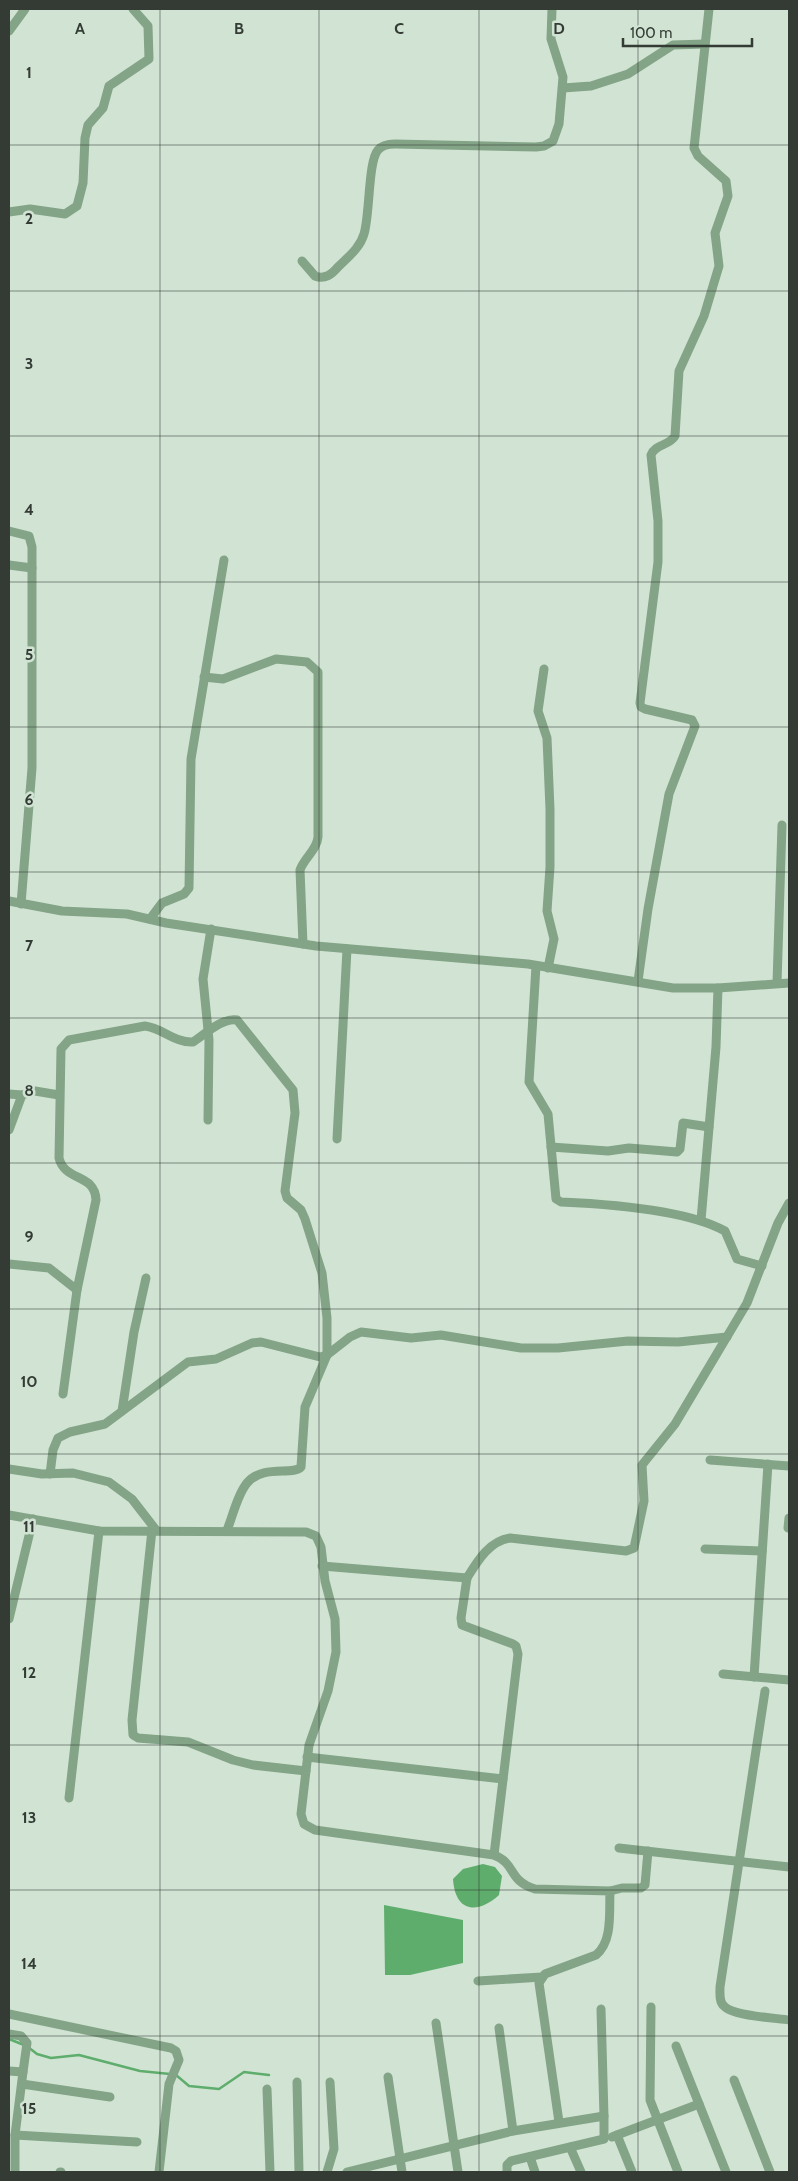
<svg xmlns="http://www.w3.org/2000/svg" width="798" height="2181" viewBox="0 0 798 2181" font-family="Cabin,sans-serif">
  <style>
    .water { fill: #5ead6c }
    .lines { fill: none; stroke-linecap: round; stroke-linejoin: round }
    .stream { stroke: #5ead6c; stroke-width: 2.5 }
    .minor { stroke: #83a487; stroke-width: 9 }
    .grid { fill: none; stroke: #333b34; stroke-width: 1; stroke-opacity: 0.55 }
    .grid-label { font-size: 16px; text-anchor: middle; font-weight: bold; fill: #333b34; stroke: #d1e4d3; stroke-width: 5; stroke-linejoin: round; paint-order: stroke }
  </style>
  <rect width="100%" height="100%" fill="#d1e4d3"/>
  <g class="water">
    <path d="M483,1864L495,1867L502,1876L499,1895C477,1915 455,1912 453,1879L463,1869Z"/>
    <polygon points="384,1905 463,1920 463,1963 410,1975 385,1975"/>
  </g>
  <g class="lines">
    <g class="stream">
      <polyline points="9,2039 24,2045"/>
      <polyline points="28,2047 37,2054 51,2058 79,2055 140,2071 170,2074"/>
      <polyline points="176,2075 189,2086 219,2089 244,2072 269,2075"/>
    </g>
    <g class="minor">
      <polyline points="9,31 25,9"/>
      <polyline points="563,88 591,86 628,74 673,45 705,44"/>
      <polyline points="9,212 30,209 65,214 77,206 83,183 85,138 88,125 103,108 109,86 149,59 148,26 133,9"/>
      <path d="M302,261L315,276C325,280 332,274 338,267C348,257 360,248 364,234C370,215 368,161 378,150C382,145 389,144 395,144L536,147L544,146L553,141L559,124L563,77L551,39L552,9"/>
      <polyline points="9,531 29,536 32,547 32,768 21,904"/>
      <polyline points="9,565 32,568"/>
      <polyline points="544,669 538,711 547,738 550,809 550,867 547,911 554,939 548,968"/>
      <path d="M204,677L223,679L276,659L307,662L318,672V837C317,850 304,858 300,870L303,944"/>
      <polyline points="9,901 62,911 127,914 166,923 316,946 528,964 673,988 718,988 789,983"/>
      <polyline points="150,919 162,903 184,894 189,888 191,759 224,560"/>
      <path d="M536,966L529,1082L548,1114L556,1199L561,1202C607,1204 685,1209 725,1231L737,1259L762,1266"/>
      <path d="M638,981L648,909L669,794L695,726L692,720L645,709L641,707L640,703L658,562V521L651,455C655,444 669,446 675,436L679,371L704,316L719,266L715,233L728,196L726,181L698,156L694,148L709,9"/>
      <polyline points="777,983 782,825"/>
      <polyline points="9,1094 22,1095 35,1091 59,1095"/>
      <polyline points="208,1120 209,1040 203,979 211,929"/>
      <polyline points="9,1130 22,1095"/>
      <polyline points="337,1139 347,949"/>
      <polyline points="551,1147 608,1151 629,1148 677,1152 680,1149 683,1123 709,1127"/>
      <polyline points="701,1220 716,1047 718,988"/>
      <polyline points="9,1264 49,1268 77,1290"/>
      <path d="M63,1394L77,1290L96,1200C95,1173 65,1182 59,1158L61,1049L69,1040L145,1026C162,1028 175,1043 193,1042C204,1035 223,1017 237,1020L293,1090L295,1113L285,1191L287,1198L301,1210L305,1219L322,1273L327,1318V1355L305,1407L301,1467C293,1476 263,1464 247,1483C237,1495 233,1516 227,1530"/>
      <polyline points="122,1411 134,1332 146,1278"/>
      <polyline points="710,1460 789,1466"/>
      <polyline points="9,1469 42,1474 73,1473 109,1482 132,1499 156,1530"/>
      <polyline points="50,1474 53,1450 58,1438 70,1432 105,1424 188,1362 216,1359 252,1343 261,1342 320,1357 327,1355 350,1337 361,1332 411,1338 441,1335 521,1348 558,1348 628,1341 678,1342 727,1337"/>
      <path d="M9,1515L99,1531L306,1532L316,1536L321,1547L325,1581L335,1619L336,1652L328,1691L309,1745L301,1814L304,1824L315,1830L494,1855C517,1864 507,1880 535,1889L610,1891C609,1912 613,1941 596,1955L545,1974L539,1983L559,2122"/>
      <polyline points="788,1528 789,1518"/>
      <polyline points="152,1530 132,1720 133,1735 138,1738 188,1742 233,1760 253,1765 306,1771"/>
      <polyline points="705,1549 762,1551"/>
      <path d="M322,1566L467,1578C477,1562 489,1541 510,1538L626,1551L634,1548L644,1501L642,1465L675,1424L747,1303L778,1223L789,1203"/>
      <polyline points="467,1578 461,1618 462,1625 513,1644 516,1646 518,1654 494,1855"/>
      <polyline points="9,1619 33,1519"/>
      <polyline points="723,1674 789,1680"/>
      <polyline points="754,1677 768,1464"/>
      <path d="M765,1691L720,1987C720,1993 719,2002 724,2006C732,2016 776,2018 789,2020"/>
      <polyline points="307,1757 503,1779"/>
      <polyline points="69,1798 99,1531"/>
      <polyline points="619,1848 789,1867"/>
      <polyline points="610,1891 622,1888 641,1888 645,1885 648,1851"/>
      <polyline points="478,1981 542,1977"/>
      <polyline points="651,2007 650,2100 678,2172"/>
      <polyline points="601,2009 604,2116"/>
      <polyline points="9,2014 171,2048 176,2051 179,2060 169,2084 159,2172"/>
      <polyline points="436,2023 458,2172"/>
      <polyline points="9,2034 21,2036 27,2043 23,2072"/>
      <polyline points="676,2046 726,2172"/>
      <polyline points="9,2071 23,2072 15,2135 15,2172"/>
      <polyline points="388,2077 402,2172"/>
      <polyline points="734,2080 770,2172"/>
      <polyline points="297,2082 299,2172"/>
      <polyline points="22,2084 110,2097"/>
      <polyline points="267,2089 270,2172"/>
      <polyline points="15,2135 137,2142"/>
      <polyline points="617,2135 699,2104"/>
      <polyline points="612,2137 617,2135 632,2172"/>
      <polyline points="570,2147 581,2172"/>
      <polyline points="530,2157 535,2172"/>
      <polyline points="60,2172 61,2172"/>
      <polyline points="327,2172 334,2149 330,2082"/>
      <polyline points="347,2172 513,2131 499,2028"/>
      <polyline points="507,2172 507,2165 511,2161 604,2139 604,2116 513,2131"/>
    </g>
  </g>
  <path class="grid" d="M160,9V2172M319,9V2172M479,9V2172M638,9V2172M9,145H789M9,291H789M9,436H789M9,582H789M9,727H789M9,872H789M9,1018H789M9,1163H789M9,1309H789M9,1454H789M9,1599H789M9,1745H789M9,1890H789M9,2036H789"/>
  <g class="grid-label">
    <text x="80" y="34">A</text>
    <text x="239" y="34">B</text>
    <text x="399" y="34">C</text>
    <text x="559" y="34">D</text>
    <text x="29" y="78">1</text>
    <text x="29" y="224">2</text>
    <text x="29" y="369">3</text>
    <text x="29" y="515">4</text>
    <text x="29" y="660">5</text>
    <text x="29" y="805">6</text>
    <text x="29" y="951">7</text>
    <text x="29" y="1096">8</text>
    <text x="29" y="1242">9</text>
    <text x="29" y="1387">10</text>
    <text x="29" y="1532">11</text>
    <text x="29" y="1678">12</text>
    <text x="29" y="1823">13</text>
    <text x="29" y="1969">14</text>
    <text x="29" y="2114">15</text>
  </g>
  <rect width="798" height="2181" fill="none" stroke="#333b34" stroke-width="20"/>
  <path d="M623 38v8h129v-8" fill="none" stroke="#333b34" stroke-width="2.5"/>
  <text x="630" y="38" font-size="15" fill="#333b34" stroke="#d1e4d3" stroke-width="4" paint-order="stroke">100 m</text>
</svg>
